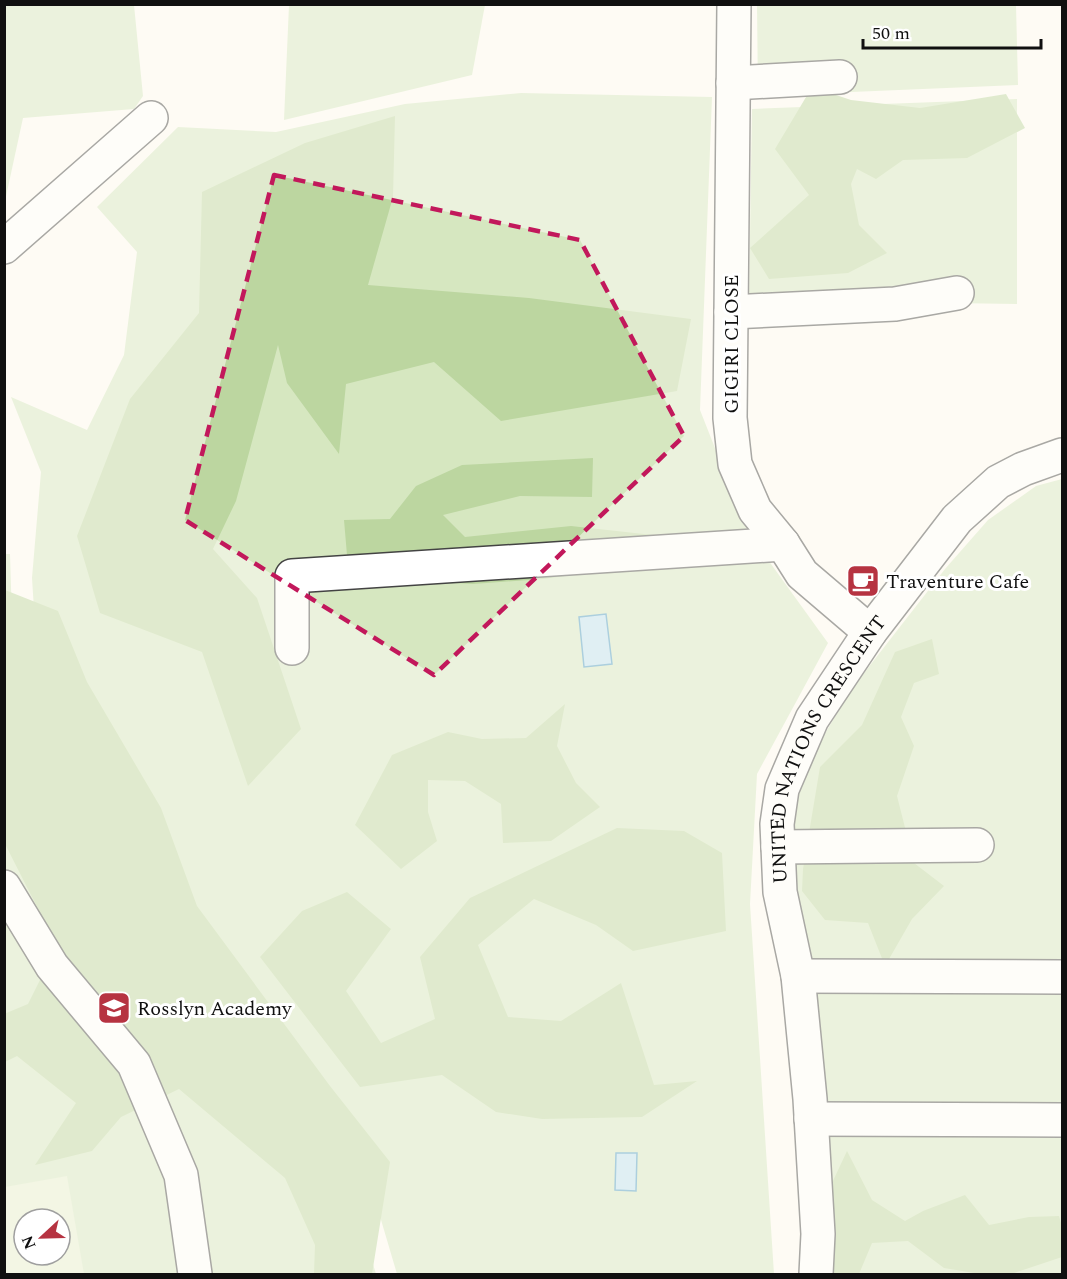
<svg xmlns="http://www.w3.org/2000/svg" width="1067" height="1279" viewBox="0 0 1067 1279" font-family="Spectral,serif">
  <style>
    .green { fill: #d6e7c0; fill-rule: evenodd }
    .forest { fill: #bcd6a0 }
    .pitch { fill: #e6efd1; fill-rule: evenodd }
    .water { fill: #bde1f2; stroke: #4a9ac3; stroke-width: 1.5 }
    .lines { fill: none; stroke-linecap: round; stroke-linejoin: round }
    .minor-casing { stroke: #434343; stroke-width: 36 }
    .minor { stroke: #fff; stroke-width: 33 }
    .marked { fill: none; stroke: #c2185b; stroke-width: 4.5; stroke-dasharray: 12 8; stroke-linejoin: round }
    .labels { text-anchor: middle; stroke-width: 6; stroke-linejoin: round; paint-order: stroke }
    .street-label { font-size: 20px; fill: #101010; stroke: #fff }
    .poi-label { font-size: 20px; fill: #101010; stroke: #fff; text-anchor: start }
  </style>
  <rect width="100%" height="100%" fill="#fefbf4"/>
  <g class="green">
    <polygon points="5,5 134,5 143,96 134,109 23,118 5,201"/>
    <polygon points="289,5 485,5 472,75 284,120"/>
    <polygon points="757,5 1016,5 1018,85 758,96"/>
    <polygon points="521,93 712,97 700,410 748,532 828,643 757,774 750,904 774,1274 397,1274 371,1186 171,893 36,641 32,578 41,472 11,397 87,430 124,355 137,252 97,207 178,127 276,132 405,104"/>
    <polygon points="1017,99 1017,304 749,300 752,109"/>
    <polygon points="1062,479 1062,1274 832,1274 784,828 803,771 850,691 945,569 988,520 1036,486"/>
    <path d="M4,554H10L13,653L354,1200L376,1274H5ZM24,1219H60V1255H24Z"/>
  </g>
  <g class="forest">
    <polygon points="812,87 851,100 920,108 1006,94 1025,128 967,158 903,160 876,179 857,169 851,184 859,225 887,253 848,273 769,279 750,248 809,195 775,149"/>
    <polygon points="395,116 393,197 368,285 529,298 691,319 677,391 501,421 434,362 346,384 339,454 287,383 278,345 236,501 213,549 257,598 301,729 248,786 202,652 100,613 77,536 130,399 199,313 202,192 305,143"/>
    <polygon points="593,458 592,497 520,496 443,515 465,537 571,526 671,537 616,569 543,579 473,584 397,580 348,567 344,520 390,519 416,486 462,465"/>
    <polygon points="5,590 58,611 87,682 161,808 197,906 330,1086 390,1162 372,1274 314,1274 315,1245 285,1178 179,1089 121,1117 92,1151 35,1165 76,1103 17,1056 5,1062 4,1014 28,1004 57,946 5,844"/>
    <polygon points="932,639 939,674 914,683 901,717 914,746 897,796 914,863 944,886 912,919 885,966 868,923 825,920 802,891 803,869 820,767 862,725 895,652"/>
    <polygon points="565,704 557,746 576,783 600,807 551,841 503,843 501,804 465,781 428,780 428,812 437,841 401,869 355,825 392,755 448,732 482,739 526,738"/>
    <polygon points="617,828 684,831 722,853 726,931 633,951 596,925 534,899 478,945 508,1017 561,1021 621,983 654,1085 697,1081 642,1117 542,1119 496,1112 442,1075 360,1087 260,957 302,911 347,892 391,929 346,991 381,1043 435,1019 420,957 470,898"/>
    <polygon points="847,1151 872,1200 905,1221 923,1211 965,1195 989,1225 1029,1217 1059,1216 1062,1226 1062,1257 1011,1274 980,1274 944,1268 908,1241 872,1243 859,1274 825,1274 824,1200"/>
  </g>
  <path class="pitch" d="M67,1176L84,1274H5V1187ZM24,1219H60V1255H24Z"/>
  <g class="water">
    <polygon points="606,614 612,664 584,667 579,617"/>
    <polygon points="616,1153 637,1153 636,1191 615,1190"/>
  </g>
  <g class="lines">
    <defs>
      <g id="minor">
        <polyline points="734,4 730,418 735,464 755,510 783,544 802,574 870,632"/>
        <polyline points="733,83 840,77"/>
        <polyline points="4,247 151,118"/>
        <polyline points="731,312 895,304 957,293"/>
        <polyline points="292,648 292,576 783,544"/>
        <polyline points="778,847 977,845"/>
        <polyline points="4,887 52,966 134,1064 181,1175 195,1274"/>
        <polyline points="798,976 1062,977"/>
        <polyline points="811,1119 1062,1120"/>
        <path id="s1" d="M816,1274L818,1234L810,1099L798,976L780,892L777,824L782,789L812,719L870,632L957,519L998,482L1023,469L1062,455"/>
      </g>
    </defs>
    <use href="#minor" class="minor-casing"/>
    <use href="#minor" class="minor"/>
  </g>
  <path d="M0 0H1067V1279H0ZM274,175L580,240L684,436L434,675L185,520Z" fill="#fefbf4" fill-opacity=".55" fill-rule="evenodd"/>
  <path class="marked" d="M274,175L580,240L684,436L434,675L185,520Z"/>
  <defs>
    <symbol id="cafe-square" viewBox="-11 -11 22 22"><rect x="-9" y="-9" width="18" height="18" rx="4" fill="#b63341" stroke="#fff"/><path d="M-5.5-4.5H6V0H3Q3 3.5 0 3.5H-2.5Q-5.5 3.5-5.5 0ZM3-3.2v2h1.7v-2ZM-6 4.5H4V6H-6Z" fill="#fff"/></symbol>
    <symbol id="school-square" viewBox="-11 -11 22 22"><rect x="-9" y="-9" width="18" height="18" rx="4" fill="#b63341" stroke="#fff"/><path d="M0-5L7-2L0 1L-7-2ZM-4 1L0 2.5L4 1V4Q0 6-4 4Z" fill="#fff"/></symbol>
  </defs>
  <g fill-rule="evenodd">
    <use href="#cafe-square" x="844" y="562" width="38" height="38"/>
    <use href="#school-square" x="95" y="989" width="38" height="38"/>
  </g>
  <g class="labels">
    <g class="street-label">
      <text transform="translate(731 344) rotate(-90)" y="7">GIGIRI CLOSE</text>
      <text dy="7" stroke="none"><textPath href="#s1" startOffset="540">UNITED NATIONS CRESCENT</textPath></text>
    </g>
    <g class="poi-label">
      <text x="886" y="588">Traventure Cafe</text>
      <text x="137" y="1015">Rosslyn Academy</text>
    </g>
  </g>
  <rect width="1067" height="1279" fill="none" stroke="#101010" stroke-width="12"/>
  <g transform="translate(42 1237) rotate(248)"><circle r="28" fill="#ffffff" stroke="#9f9f9f" stroke-width="1.5"/>
  <path d="M0-4.5L10 22L0 15L-10 22Z" fill="#b63341"/>
  <text y="-9" font-size="16" font-weight="bold" text-anchor="middle" fill="#101010">N</text>
  </g>
  <path d="M863 39v9h178v-9" fill="none" stroke="#101010" stroke-width="3"/>
  <text x="872" y="39" font-size="18" fill="#101010" stroke="#ffffff" stroke-width="4.5" paint-order="stroke">50 m</text>
</svg>
